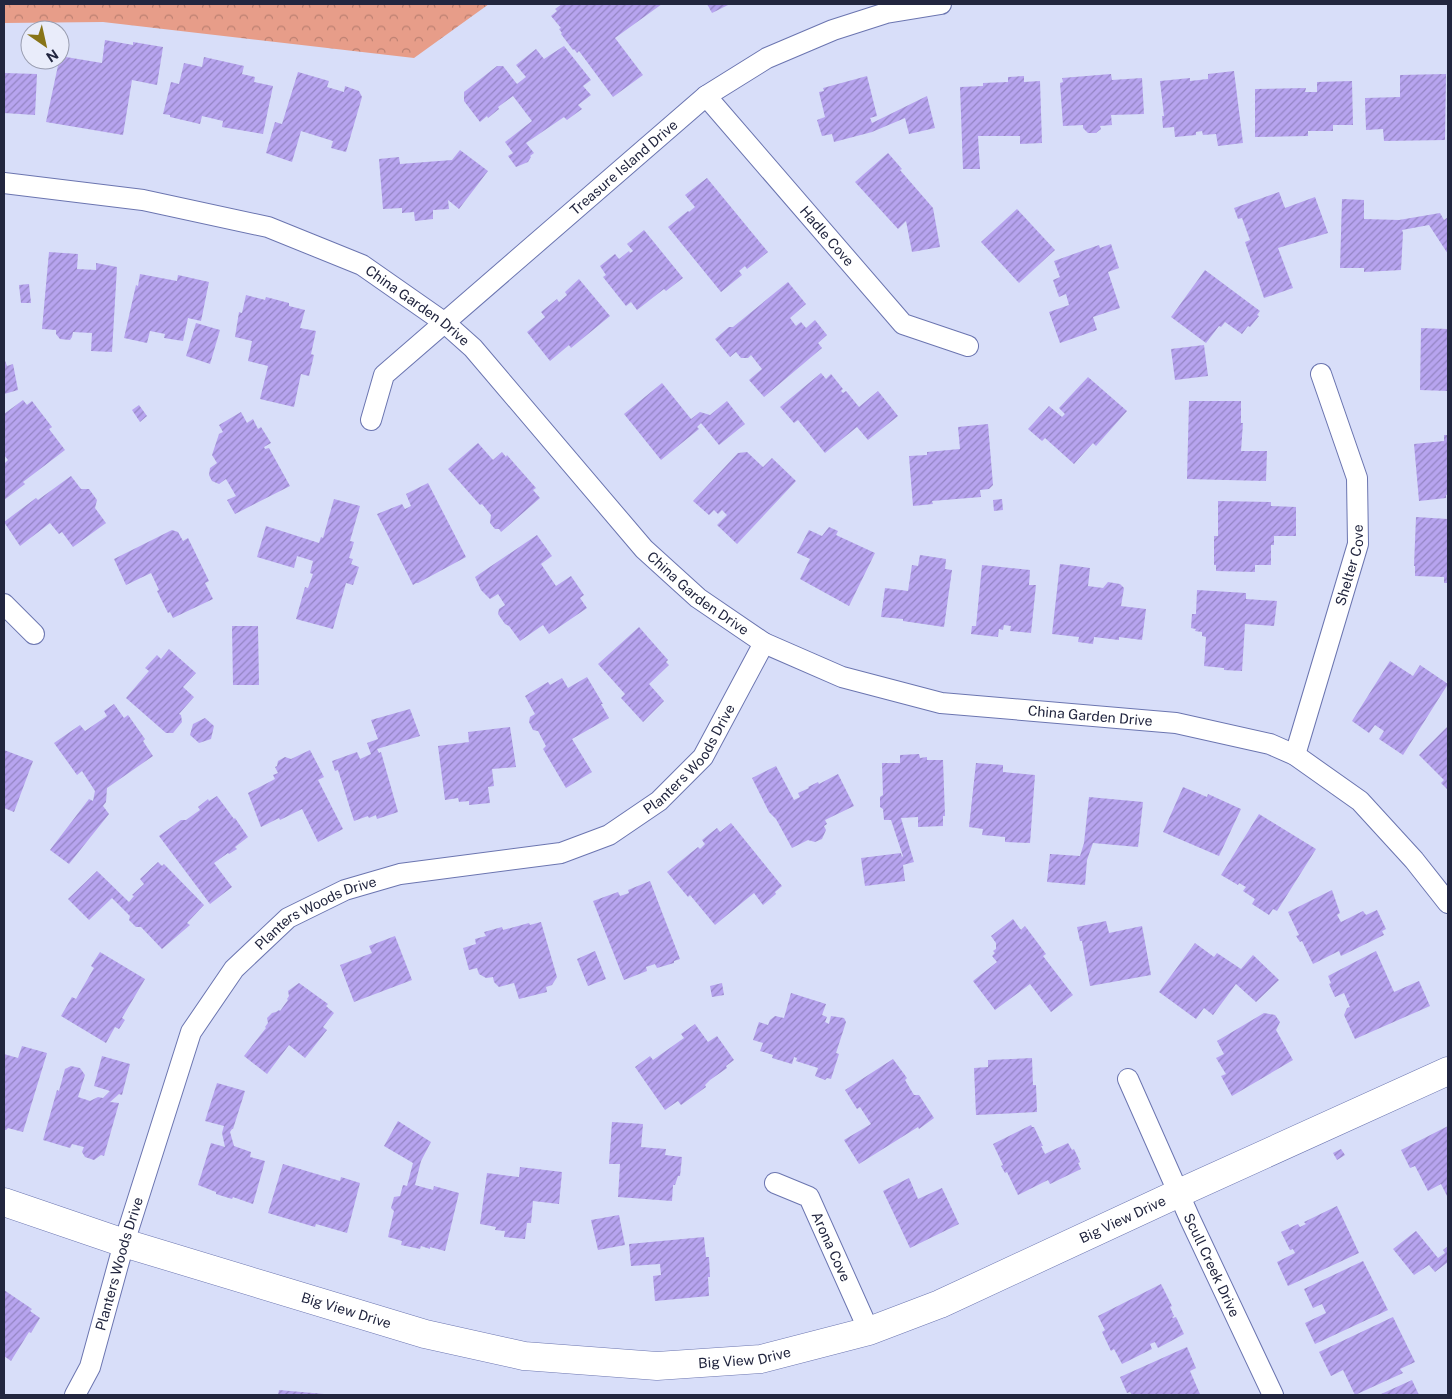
<svg xmlns="http://www.w3.org/2000/svg" width="1452" height="1399" viewBox="0 0 1452 1399" font-family="'Public Sans',sans-serif">
  <style>
    .forest { fill: url(#forest-crowns) }
    .building { fill: url(#building-hatch) }
    .lines { fill: none; stroke-linecap: round; stroke-linejoin: round }
    .street-casing { stroke: #6b75b0; stroke-width: 22 }
    .secondary-casing { stroke: #6b75b0; stroke-width: 29 }
    .street { stroke: #fff; stroke-width: 20 }
    .secondary { stroke: #fff; stroke-width: 28 }
    .labels { text-anchor: middle; stroke-width: 4; stroke-linejoin: round; paint-order: stroke }
    .street-label { font-size: 14px; fill: #22263f; stroke: #e9ecfa }
  </style>
  <defs>
    <pattern id="forest-crowns" width="20" height="18" patternUnits="userSpaceOnUse" patternTransform="scale(1.25)"><rect width="20" height="18" fill="#e79d89"/><path d="M2 6a3 3 0 1 1 6 0M12 15a3 3 0 1 1 6 0" fill="none" stroke="#bb8071"/></pattern>
    <pattern id="building-hatch" width="6" height="6" patternUnits="userSpaceOnUse" patternTransform="scale(1.25)"><rect width="6" height="6" fill="#b7a4ef"/><path d="M-1 1l2-2M0 6l6-6M5 7l2-2" fill="none" stroke="#9485c3"/></pattern>
  </defs>
  <rect width="100%" height="100%" fill="#d8def9"/>
  <polygon class="forest" points="4,4 489,4 414,58 103,22 4,23"/>
  <g class="building">
    <polygon points="562,4 662,4 615,38 643,75 613,97 579,51 577,53 574,49 573,50 561,34 562,33 559,29 561,28 551,16 557,11 555,9"/>
    <polygon points="707,4 730,4 712,13"/>
    <polygon points="105,40 133,45 133,42 163,47 157,85 132,80 123,135 46,122 60,56 102,63"/>
    <polygon points="564,46 591,80 583,86 591,95 578,105 582,109 567,120 564,117 526,143 534,153 530,156 531,157 528,162 516,167 508,156 513,153 505,142 532,121 513,96 498,107 499,109 488,118 487,116 480,122 464,101 464,92 497,66 503,66 517,84 526,77 516,65 536,49 544,59"/>
    <polygon points="204,57 244,66 242,74 255,77 254,82 273,86 263,134 222,127 223,121 202,116 200,124 170,117 170,115 163,114 171,82 179,84 184,63 202,67"/>
    <polygon points="1234,71 1243,143 1218,146 1216,134 1203,135 1202,131 1196,132 1196,135 1175,137 1174,127 1163,128 1162,116 1164,116 1160,81 1190,78 1190,81 1208,79 1208,74"/>
    <polygon points="298,72 329,81 327,87 344,92 345,86 359,91 362,97 346,152 331,148 333,141 301,131 292,162 266,153 275,122 282,124"/>
    <polygon points="4,73 37,74 35,115 4,113"/>
    <polygon points="1111,74 1112,80 1142,78 1144,114 1111,115 1112,125 1100,126 1101,129 1096,133 1088,133 1083,128 1083,125 1063,126 1060,83 1063,82 1062,78"/>
    <polygon points="1446,74 1445,140 1384,141 1383,129 1366,130 1365,98 1400,97 1400,75"/>
    <polygon points="867,76 877,116 870,118 872,123 927,96 935,128 909,134 905,118 872,132 834,142 832,134 822,136 817,120 825,117 819,92 824,91 823,88"/>
    <polygon points="1024,76 1024,82 1040,81 1042,143 1020,144 1020,136 978,136 980,169 963,169 960,87 983,86 983,83 1008,82 1008,77"/>
    <polygon points="1352,81 1353,125 1333,125 1333,131 1308,131 1308,136 1255,137 1255,89 1306,88 1305,92 1317,92 1317,82"/>
    <polygon points="460,150 488,171 459,209 448,200 449,209 433,210 433,219 415,221 414,212 402,213 402,208 383,209 379,159 399,157 400,164 452,160"/>
    <polygon points="888,153 902,169 900,170 933,208 940,247 912,252 906,221 898,229 855,182"/>
    <polygon points="707,178 768,252 747,269 745,266 739,271 742,275 721,292 668,227 688,211 689,212 695,207 685,195"/>
    <polygon points="1279,192 1285,208 1315,197 1328,233 1278,248 1293,288 1264,298 1245,242 1250,240 1242,218 1238,219 1234,208"/>
    <polygon points="1342,199 1364,200 1364,219 1399,220 1440,213 1444,220 1448,217 1448,254 1429,225 1402,230 1403,233 1401,270 1364,272 1364,268 1340,268"/>
    <polygon points="1017,209 1055,250 1019,283 981,242"/>
    <polygon points="644,230 683,278 666,291 664,289 637,310 631,302 626,306 603,277 606,275 600,266 615,254 619,259 629,251 630,253 633,251 627,244"/>
    <polygon points="1111,244 1119,268 1108,272 1120,308 1093,317 1097,330 1060,343 1049,312 1069,305 1066,294 1059,297 1053,280 1060,277 1054,261 1099,245 1100,248"/>
    <polygon points="49,252 78,254 77,269 96,270 96,263 117,267 112,352 91,351 92,333 73,332 72,337 70,340 60,339 56,334 56,330 42,329"/>
    <polygon points="1205,270 1260,311 1257,315 1259,316 1250,327 1248,326 1242,334 1225,322 1221,327 1219,326 1206,343 1171,317"/>
    <polygon points="140,274 177,281 178,275 209,282 201,321 188,318 183,341 164,338 165,334 150,331 147,343 124,338 136,285 138,286"/>
    <polygon points="579,279 610,316 571,348 569,345 550,361 527,332 545,317 541,312 557,299 559,302 567,295 565,292"/>
    <polygon points="788,282 806,304 790,318 796,326 801,322 806,328 815,320 827,335 818,343 822,348 764,397 749,380 762,369 751,355 748,358 741,358 736,352 730,357 715,339 729,327 733,327"/>
    <polygon points="29,284 31,303 21,303 19,285"/>
    <polygon points="246,295 265,300 266,297 289,303 289,306 305,310 300,328 316,331 311,354 314,355 309,376 301,374 294,407 260,399 268,366 248,361 252,341 235,337 239,312 242,313"/>
    <polygon points="196,323 220,330 210,364 186,356"/>
    <polygon points="1421,328 1448,329 1448,391 1420,390"/>
    <polygon points="1204,345 1208,376 1175,380 1171,349"/>
    <polygon points="4,358 7,366 13,364 18,390 4,394"/>
    <polygon points="821,373 826,379 831,374 843,389 841,391 843,393 846,391 859,407 878,391 898,416 868,440 857,427 825,453 798,420 794,423 780,407"/>
    <polygon points="1088,377 1127,411 1096,446 1093,443 1074,464 1045,438 1042,441 1028,429 1049,406 1062,417 1065,414 1059,408"/>
    <polygon points="662,383 691,419 700,412 710,415 727,401 745,424 719,445 701,423 697,427 699,429 661,460 624,414"/>
    <polygon points="23,400 27,405 32,401 52,427 49,429 65,450 23,482 25,484 4,500 4,464 8,460 4,455 4,414"/>
    <polygon points="1189,401 1241,401 1241,423 1243,423 1241,451 1267,451 1266,481 1187,479"/>
    <polygon points="139,405 147,416 140,422 132,410"/>
    <polygon points="241,412 247,423 253,419 258,429 261,427 271,443 264,447 265,449 269,448 290,486 235,514 227,500 236,496 226,479 219,484 212,481 209,475 210,468 217,463 212,455 219,434 223,432 219,425"/>
    <polygon points="988,424 993,485 989,489 980,490 981,497 932,501 933,504 913,506 909,456 927,455 927,452 960,449 958,427"/>
    <polygon points="1444,435 1448,435 1448,494 1446,495 1446,498 1419,501 1414,444 1444,441"/>
    <polygon points="478,443 493,460 502,452 506,457 507,455 536,488 533,490 540,498 501,532 499,529 495,529 490,523 491,515 482,504 480,505 448,469"/>
    <polygon points="747,452 763,467 772,458 796,481 737,544 717,525 727,515 722,510 718,514 714,510 709,515 693,501 738,453"/>
    <polygon points="71,476 81,489 89,489 97,500 95,508 106,523 73,547 62,532 59,534 50,523 20,546 4,522 36,498 38,500"/>
    <polygon points="428,483 466,557 418,583 416,583 413,585 377,514 402,504 405,509 411,506 406,494"/>
    <polygon points="334,499 360,506 350,541 354,542 349,558 353,559 351,564 359,567 353,585 346,583 333,629 296,619 305,587 308,588 313,574 310,573 313,561 297,556 294,568 257,557 266,526 319,543 321,537 323,538"/>
    <polygon points="1002,499 1003,510 994,511 993,500"/>
    <polygon points="1218,501 1271,502 1271,506 1296,507 1296,536 1274,536 1274,545 1271,545 1271,565 1255,565 1255,572 1216,571 1216,565 1214,565 1214,536 1218,536"/>
    <polygon points="1416,517 1448,519 1448,583 1444,583 1444,577 1415,576 1415,566 1414,566"/>
    <polygon points="829,527 838,531 836,535 875,553 849,606 800,579 810,559 797,553 809,530 822,536"/>
    <polygon points="172,530 178,532 183,541 188,538 209,581 205,583 213,599 173,618 170,612 168,613 157,591 159,590 151,573 126,585 114,559"/>
    <polygon points="537,535 552,556 541,564 556,586 571,576 584,595 580,598 587,608 549,634 543,625 520,641 509,626 505,624 498,614 499,609 505,605 498,594 490,599 481,590 475,577"/>
    <polygon points="920,555 946,559 945,569 952,570 944,627 903,621 903,619 881,617 885,588 908,591 912,565 918,566"/>
    <polygon points="1060,564 1090,568 1088,586 1103,588 1108,582 1120,584 1124,588 1121,606 1146,609 1142,640 1119,637 1119,640 1094,637 1093,644 1078,642 1079,637 1052,634"/>
    <polygon points="982,565 1030,570 1029,585 1036,585 1031,633 1010,631 1011,626 1004,625 1003,630 999,629 998,637 971,634 972,626 976,626"/>
    <polygon points="1197,590 1246,593 1246,599 1277,601 1274,626 1245,624 1242,671 1224,670 1224,668 1204,666 1206,637 1202,636 1202,632 1195,631 1196,629 1191,628 1192,614 1196,614"/>
    <polygon points="232,626 258,626 259,685 233,685"/>
    <polygon points="639,627 668,660 666,662 669,665 649,684 664,701 643,722 621,698 625,694 598,664"/>
    <polygon points="169,649 196,673 183,687 194,697 179,714 181,715 182,722 173,733 166,733 126,698 149,671 145,668 157,655 161,659"/>
    <polygon points="1390,661 1413,676 1420,665 1448,684 1403,755 1379,739 1384,731 1375,725 1369,733 1352,721"/>
    <polygon points="587,677 603,704 601,704 609,718 572,739 592,772 566,788 543,749 546,746 538,731 533,730 529,722 530,717 535,714 525,696 548,682 550,685 562,678 568,688"/>
    <polygon points="114,704 124,718 128,715 145,739 143,741 153,756 107,788 106,802 103,806 109,814 69,864 50,850 89,799 93,801 95,791 82,771 77,775 54,743 80,725 85,731 107,716 104,711"/>
    <polygon points="410,709 420,736 377,749 379,753 381,752 398,812 377,819 376,815 369,818 368,816 354,821 338,770 335,771 332,761 357,752 360,759 371,754 367,743 378,739 371,720"/>
    <polygon points="205,718 214,726 211,739 199,743 190,735 193,724"/>
    <polygon points="1448,726 1448,790 1441,783 1444,780 1419,755"/>
    <polygon points="510,727 516,767 492,769 494,786 488,787 490,803 469,805 469,801 459,802 458,798 445,800 438,746 469,742 468,732"/>
    <polygon points="4,750 33,761 14,812 4,808"/>
    <polygon points="310,750 324,777 318,780 343,829 318,842 302,809 280,820 279,818 261,827 248,793 275,779 273,775 278,773 275,767 277,766 278,761 285,757 291,759"/>
    <polygon points="919,754 920,758 927,757 927,760 943,760 945,816 943,816 943,826 918,827 918,817 901,818 914,862 903,865 905,881 865,886 861,858 901,853 902,857 903,856 891,820 884,820 883,809 880,807 880,797 883,795 882,763 900,763 900,755"/>
    <polygon points="976,763 1003,765 1003,772 1035,775 1030,843 1005,842 1005,837 982,835 983,829 969,827"/>
    <polygon points="776,766 794,800 800,797 798,793 809,788 808,787 818,782 819,784 838,774 854,806 825,820 827,824 824,826 826,830 822,839 815,842 808,840 792,848 776,819 769,812 752,778"/>
    <polygon points="1183,787 1207,797 1208,794 1241,809 1219,856 1163,832"/>
    <polygon points="217,796 234,819 235,818 248,837 235,847 237,849 229,854 228,853 214,863 232,887 210,904 159,836 181,820 186,820 200,810 198,807 208,799 209,801"/>
    <polygon points="1089,797 1143,802 1138,847 1093,843 1087,860 1085,885 1047,882 1050,854 1080,856 1084,843"/>
    <polygon points="1259,814 1316,849 1277,911 1273,909 1269,915 1252,904 1255,899 1243,891 1246,887 1239,883 1238,885 1221,875"/>
    <polygon points="731,823 782,886 775,892 776,894 763,905 754,893 715,925 690,895 688,897 667,872 698,847 700,849 705,844 702,840 717,828 720,832"/>
    <polygon points="158,862 162,866 164,864 204,905 187,923 190,925 162,949 141,927 136,927 129,920 130,916 112,898 89,920 68,899 97,871 129,902 134,896 132,895 144,884 140,879"/>
    <polygon points="650,881 680,959 674,961 674,963 657,968 655,964 646,967 647,971 624,980 593,901 618,892 620,896 629,893 628,890"/>
    <polygon points="1332,890 1340,913 1337,915 1341,922 1363,911 1366,915 1377,910 1386,929 1382,931 1384,935 1341,956 1339,951 1313,964 1302,941 1300,942 1296,936 1299,935 1288,912"/>
    <polygon points="1013,919 1021,930 1025,926 1046,954 1043,956 1073,995 1051,1012 1030,984 995,1010 973,981 997,962 992,956 995,953 993,951 996,949 996,943 991,936"/>
    <polygon points="1106,921 1109,933 1142,926 1151,975 1090,986 1082,941 1080,941 1077,927"/>
    <polygon points="541,922 557,977 552,985 546,987 547,992 519,999 514,983 499,987 494,982 493,977 486,978 479,974 477,968 469,970 463,948 476,944 475,939 486,936 484,932 502,927 503,930 529,923 530,925"/>
    <polygon points="395,936 412,980 354,1002 340,965 372,953 369,946"/>
    <polygon points="1195,943 1214,957 1217,953 1241,969 1253,955 1279,980 1256,1002 1236,984 1213,1015 1204,1008 1196,1019 1159,992"/>
    <polygon points="595,951 606,979 588,986 577,959"/>
    <polygon points="1376,951 1394,992 1419,981 1430,1006 1355,1039 1344,1015 1347,1008 1350,1007 1344,993 1335,997 1329,984 1331,983 1328,976"/>
    <polygon points="100,952 145,979 122,1018 125,1020 119,1029 115,1027 106,1043 61,1016 72,997 76,999 94,968 91,966"/>
    <polygon points="299,983 328,1004 326,1006 334,1013 323,1027 327,1030 305,1058 289,1045 267,1074 244,1056 266,1028 265,1027 268,1023 267,1018 272,1013 276,1012 279,1010 280,1011 288,1000 287,999 289,996 288,991"/>
    <polygon points="722,983 724,995 712,997 710,986"/>
    <polygon points="791,993 826,1004 822,1015 827,1017 825,1022 829,1024 831,1016 844,1018 846,1022 836,1053 839,1054 831,1079 827,1078 825,1080 815,1076 818,1068 796,1061 797,1058 794,1057 792,1064 772,1058 773,1055 760,1051 763,1043 753,1040 759,1022 768,1025 770,1020 775,1016 784,1018"/>
    <polygon points="1264,1013 1275,1015 1280,1022 1276,1030 1293,1060 1232,1096 1221,1076 1226,1074 1216,1058 1224,1054 1217,1041"/>
    <polygon points="695,1024 708,1042 717,1036 734,1060 726,1066 727,1068 710,1080 705,1085 706,1087 681,1105 678,1101 665,1110 635,1067 650,1056 653,1060 684,1038 681,1034"/>
    <polygon points="22,1046 47,1053 23,1132 8,1128 6,1130 4,1130 4,1054 18,1058"/>
    <polygon points="102,1056 130,1064 122,1095 119,1094 110,1102 119,1103 104,1156 101,1155 94,1160 85,1157 82,1152 84,1147 72,1144 70,1148 43,1140 57,1090 59,1091 65,1069 71,1066 80,1068 85,1075 78,1097 90,1101 98,1097 103,1098 110,1091 94,1086"/>
    <polygon points="1032,1058 1033,1085 1036,1085 1037,1112 976,1115 974,1068 988,1067 988,1060"/>
    <polygon points="893,1059 907,1078 905,1080 914,1095 919,1095 934,1118 919,1129 918,1127 859,1164 844,1140 871,1124 860,1107 857,1109 845,1090"/>
    <polygon points="217,1083 245,1091 233,1129 232,1129 230,1132 234,1146 251,1152 250,1157 265,1161 253,1204 233,1197 232,1199 216,1194 216,1192 198,1185 211,1143 225,1147 222,1133 224,1126 205,1121"/>
    <polygon points="398,1121 431,1142 421,1161 415,1185 433,1190 434,1186 459,1193 445,1251 430,1247 430,1249 421,1246 420,1249 401,1245 402,1241 388,1237 394,1211 391,1208 394,1197 400,1196 403,1185 407,1186 413,1163 384,1146"/>
    <polygon points="612,1122 643,1124 641,1147 666,1149 665,1155 682,1157 680,1176 678,1176 675,1185 673,1185 672,1201 618,1197 620,1164 609,1164"/>
    <polygon points="1031,1125 1032,1127 1034,1127 1043,1146 1041,1146 1045,1154 1068,1143 1072,1150 1074,1149 1080,1162 1078,1163 1081,1169 1050,1184 1048,1180 1018,1195 1007,1172 1005,1173 1001,1166 1003,1165 993,1144"/>
    <polygon points="1448,1126 1448,1198 1441,1184 1428,1191 1415,1166 1410,1168 1401,1150"/>
    <polygon points="1341,1149 1345,1155 1337,1160 1333,1153"/>
    <polygon points="283,1164 340,1181 341,1177 360,1183 347,1233 316,1224 315,1227 268,1213"/>
    <polygon points="520,1167 562,1172 559,1204 533,1201 531,1223 527,1223 525,1239 504,1237 505,1231 495,1230 496,1227 480,1224 487,1173 519,1177"/>
    <polygon points="909,1178 918,1199 942,1188 959,1224 910,1248 883,1191"/>
    <polygon points="1337,1206 1359,1253 1288,1286 1277,1262 1295,1253 1293,1249 1290,1250 1281,1232 1298,1224 1300,1227 1306,1224 1304,1222"/>
    <polygon points="619,1215 625,1245 598,1250 591,1220"/>
    <polygon points="1416,1231 1438,1258 1445,1253 1443,1250 1448,1246 1448,1262 1435,1272 1429,1265 1414,1275 1393,1249"/>
    <polygon points="704,1237 706,1257 709,1257 710,1277 708,1277 709,1296 655,1301 653,1276 661,1275 660,1264 631,1266 629,1244"/>
    <polygon points="1363,1261 1388,1310 1315,1344 1305,1323 1326,1313 1322,1304 1313,1308 1304,1289"/>
    <polygon points="1161,1284 1172,1306 1170,1307 1174,1316 1172,1317 1173,1318 1176,1317 1184,1334 1158,1348 1155,1342 1150,1344 1152,1349 1122,1364 1114,1349 1111,1351 1102,1332 1105,1330 1098,1316"/>
    <polygon points="4,1290 32,1309 30,1311 40,1318 31,1333 29,1332 11,1361 4,1356"/>
    <polygon points="1393,1317 1415,1362 1400,1369 1403,1373 1355,1395 1343,1370 1331,1376 1319,1352"/>
    <polygon points="1187,1347 1196,1368 1190,1371 1200,1394 1196,1395 1132,1395 1130,1392 1127,1393 1120,1377"/>
    <polygon points="1412,1380 1419,1395 1379,1395"/>
    <polygon points="279,1390 324,1394 324,1395 278,1395"/>
  </g>
  <g class="lines">
    <defs>
      <g id="street">
        <path id="s1" d="M706,96L903,324L968,346"/>
        <path id="s2" d="M4,183L143,200L268,227L362,265L445,323L473,348L644,549L698,598L764,643L842,677L941,703L1176,723L1270,744L1295,755L1360,801L1414,860L1448,903"/>
        <path id="s3" d="M371,420L384,375L706,96L767,58L833,30L886,13L941,4"/>
        <polyline points="4,604 34,634"/>
        <path id="s4" d="M1295,755L1358,544L1357,478L1321,374"/>
        <path id="s5" d="M1128,1079L1190,1219L1273,1395"/>
        <path id="s6" d="M775,1183L809,1197L869,1331"/>
        <path id="s7" d="M75,1395L90,1367L124,1243L191,1032L234,969L288,918L345,890L400,874L561,853L609,835L659,801L703,757L764,643"/>
      </g>
      <g id="secondary">
        <path id="s8" d="M4,1202L124,1243L425,1334L524,1356L657,1366L761,1359L869,1331L940,1304L1179,1193L1448,1071"/>
      </g>
    </defs>
    <use href="#street" class="street-casing"/>
    <use href="#secondary" class="secondary-casing"/>
    <use href="#street" class="street"/>
    <use href="#secondary" class="secondary"/>
  </g>
  <g class="labels">
    <g class="street-label">
      <text dy="5" stroke="none"><textPath href="#s3" startOffset="364">Treasure Island Drive</textPath></text>
      <text dy="5" stroke="none"><textPath href="#s1" startOffset="185">Hadle Cove</textPath></text>
      <text dy="5" stroke="none"><textPath href="#s2" startOffset="438">China Garden Drive</textPath></text>
      <text dy="5" stroke="none"><textPath href="#s4" startOffset="198">Shelter Cove</textPath></text>
      <text dy="5" stroke="none"><textPath href="#s2" startOffset="842">China Garden Drive</textPath></text>
      <text dy="5" stroke="none"><textPath href="#s2" startOffset="1262">China Garden Drive</textPath></text>
      <text dy="5" stroke="none"><textPath href="#s7" startOffset="979">Planters Woods Drive</textPath></text>
      <text dy="5" stroke="none"><textPath href="#s7" startOffset="559">Planters Woods Drive</textPath></text>
      <text dy="5" stroke="none"><textPath href="#s8" startOffset="1169">Big View Drive</textPath></text>
      <text dy="5" stroke="none"><textPath href="#s6" startOffset="91">Arona Cove</textPath></text>
      <text dy="5" stroke="none"><textPath href="#s7" startOffset="139">Planters Woods Drive</textPath></text>
      <text dy="5" stroke="none"><textPath href="#s5" startOffset="204">Scull Creek Drive</textPath></text>
      <text dy="5" stroke="none"><textPath href="#s8" startOffset="359">Big View Drive</textPath></text>
      <text dy="5" stroke="none"><textPath href="#s8" startOffset="764">Big View Drive</textPath></text>
    </g>
  </g>
  <rect width="1452" height="1399" fill="none" stroke="#22263f" stroke-width="10"/>
  <g transform="translate(45 45) rotate(146)"><circle r="24" fill="#e9ecfa" stroke="#999daf"/>
  <path d="M0-4L9 19L0 12L-9 19Z" fill="#887417"/>
  <text y="-8" font-size="14" font-weight="bold" text-anchor="middle" fill="#22263f">N</text>
  </g>
</svg>
